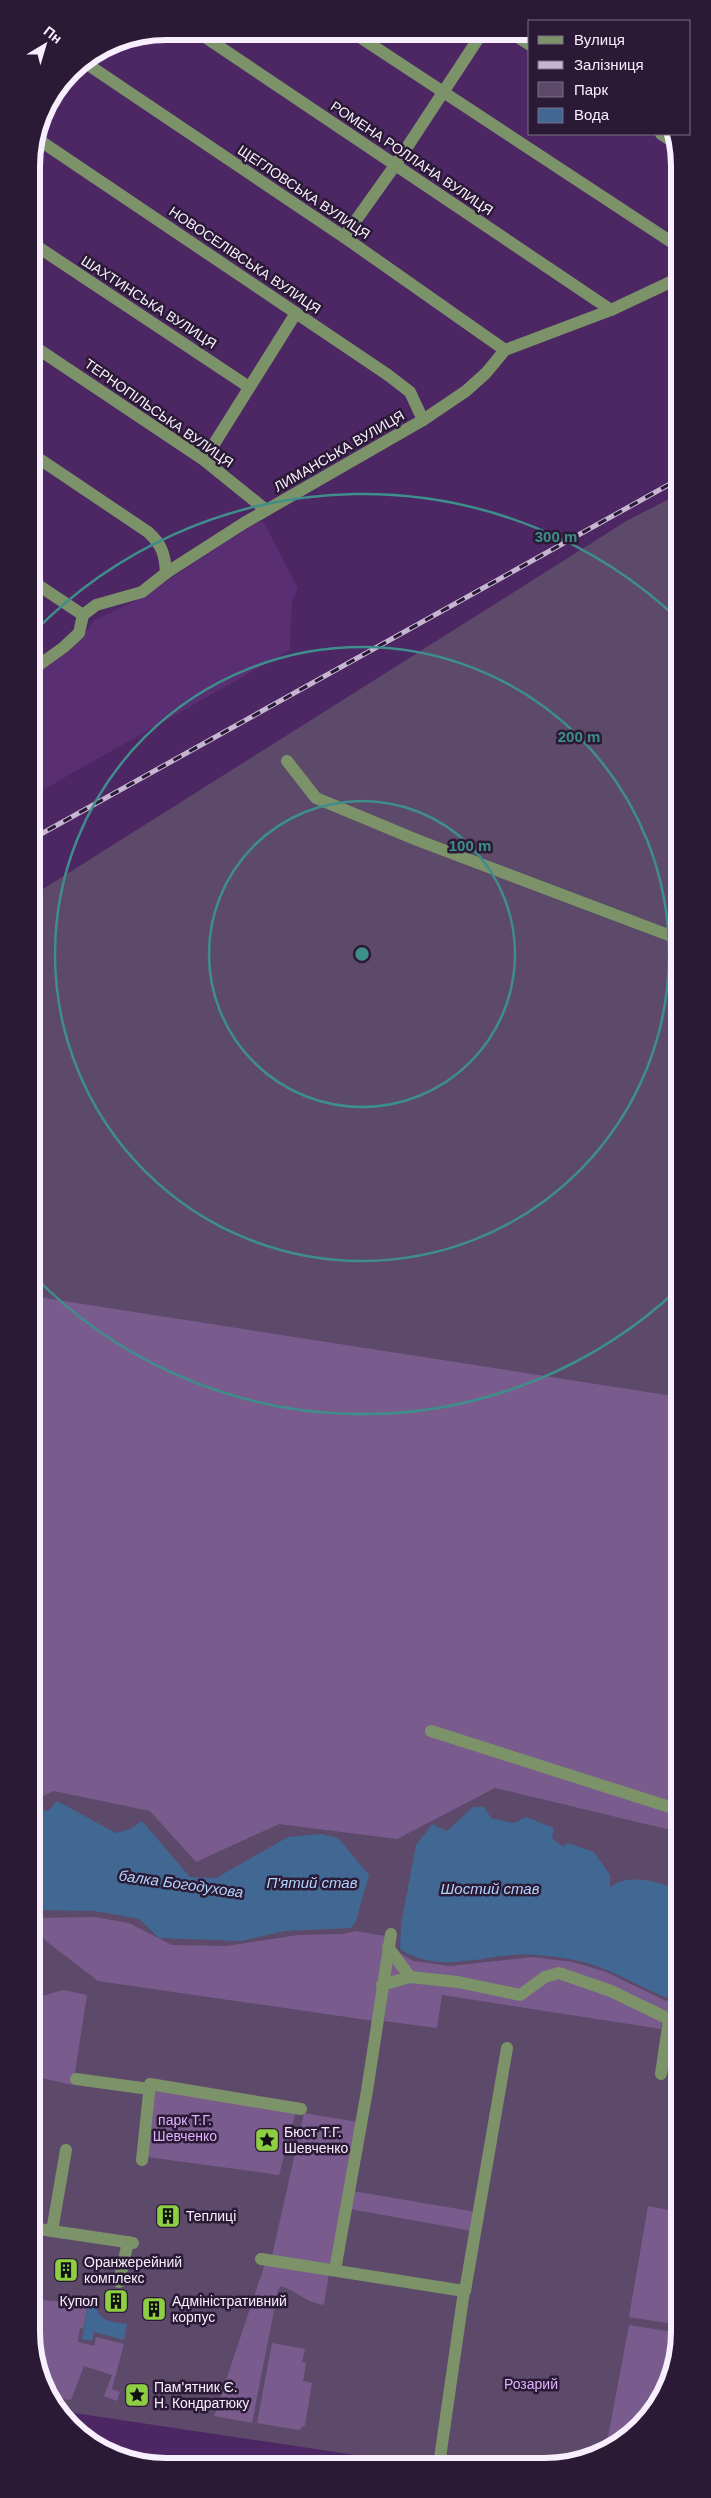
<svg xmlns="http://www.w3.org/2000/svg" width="711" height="2498" viewBox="0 0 711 2498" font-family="Helvetica,sans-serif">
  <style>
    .built { fill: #592e73 }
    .green { fill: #5d496a }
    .forest { fill: #795c8d }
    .water { fill: #406893 }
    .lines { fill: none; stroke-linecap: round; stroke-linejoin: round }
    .minor { stroke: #7c9269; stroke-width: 12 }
    .rail-casing { stroke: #c7b6d2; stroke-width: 5 }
    .rail { stroke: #2a1a35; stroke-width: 3; stroke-dasharray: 9; stroke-linecap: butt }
    .ring { fill: none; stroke: #3e8e8b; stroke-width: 2.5 }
    .labels { text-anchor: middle; stroke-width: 5; stroke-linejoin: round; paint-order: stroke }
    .street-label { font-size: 14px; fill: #f8effe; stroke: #2a1a35 }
    .park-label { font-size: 14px; fill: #deb2fd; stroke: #2a1a35 }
    .poi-label { font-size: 14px; fill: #f8effe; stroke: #2a1a35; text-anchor: start }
    .water-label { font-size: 15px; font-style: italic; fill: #afd3fb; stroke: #2a1a35 }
    .rim { fill: none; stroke: #f8effe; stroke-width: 6 }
    .centre { fill: #3e8e8b; stroke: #2a1a35; stroke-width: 2.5 }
    .ring-label { font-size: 15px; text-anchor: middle; font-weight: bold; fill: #3e8e8b; stroke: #2a1a35; stroke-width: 5; stroke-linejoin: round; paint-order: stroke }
  </style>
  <rect width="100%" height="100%" fill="#4d2664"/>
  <polygon class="built" points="263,521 298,588 292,601 290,650 32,796 32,673 71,650 95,620 137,600 251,526"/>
  <polygon class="green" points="679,494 679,2340 669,2384 646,2421 605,2453 563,2466 422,2465 61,2411 32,2350 32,896 628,520"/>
  <g class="forest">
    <polygon points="32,1296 679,1397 679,1832 495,1788 397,1839 279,1824 196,1862 150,1811 54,1791 32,1801"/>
    <polygon points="95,1917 129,1923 172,1945 226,1946 298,1935 343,1934 355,1931 385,1936 374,2021 98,1981 46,1941 32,1924 32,1918"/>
    <polygon points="393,1949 413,1961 450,1966 532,1957 573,1962 606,1972 664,2000 679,2004 679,2021 663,2014 661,2029 442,1995 437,2028 384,2021"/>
    <polygon points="63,1990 87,1995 73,2085 32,2076 32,2018 35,1998"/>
    <polygon points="155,2088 296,2111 279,2175 147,2157"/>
    <polygon points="304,2113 358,2122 332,2265 272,2256"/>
    <polygon points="353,2191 476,2212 472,2231 350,2209"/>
    <polygon points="648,2206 679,2212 679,2325 629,2317"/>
    <path d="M265,2264L329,2273L324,2305C307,2303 297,2291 281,2286L278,2290L252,2423L214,2416Z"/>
    <polygon points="32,2299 74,2303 75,2307 88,2304 83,2329 80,2328 78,2342 94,2346 96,2337 124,2344 112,2389 120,2392 117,2401 104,2396 112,2375 84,2366 71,2400 54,2398 32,2350"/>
    <polygon points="629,2325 679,2333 679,2340 669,2384 646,2421 605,2453"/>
    <polygon points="272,2343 305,2349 302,2362 306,2363 303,2381 312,2383 305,2425 299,2430 257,2423"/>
  </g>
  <g class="water">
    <polygon points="57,1801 116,1833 130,1829 142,1821 190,1877 216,1878 288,1837 321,1834 338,1838 369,1875 356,1921 351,1928 285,1931 241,1941 159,1938 139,1919 95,1911 32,1910 32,1809 48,1811"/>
    <path d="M473,1807H484L491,1818L514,1823L526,1817L554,1828L552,1838L563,1847L568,1843L594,1852L610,1875V1887C629,1873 659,1881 679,1891V2001C654,1995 633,1981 609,1971C586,1960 560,1957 535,1955C489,1951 442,1977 400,1949L401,1925L416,1845L432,1824L447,1831Z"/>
    <path d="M88,2304L95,2305C100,2322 112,2322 127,2324L124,2340L94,2332L92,2341L82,2339Z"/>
  </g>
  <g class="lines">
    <g class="minor">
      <polyline points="196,31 611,310"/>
      <polyline points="352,32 679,247"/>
      <polyline points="513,34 530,45"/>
      <polyline points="84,62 344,237 505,350"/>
      <polyline points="661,134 678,145"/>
      <polyline points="36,138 388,375 410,392 423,420"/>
      <polyline points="344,237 396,164 482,33"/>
      <polyline points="32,243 249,387"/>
      <polyline points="32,345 204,460 266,510"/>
      <path d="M32,454L148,532C162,545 165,554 166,573"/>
      <polyline points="204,460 296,313"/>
      <polyline points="32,581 83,615"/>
      <polyline points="32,670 64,647 79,633 83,615 96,605 142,592 166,573 244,523 423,420 466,391 486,373 505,350 611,310 679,278"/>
      <polyline points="287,761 316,798 417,840 679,939"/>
      <polyline points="431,1731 679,1810"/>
      <polyline points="388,1947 410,1977"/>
      <polyline points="382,1985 410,1977 458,1982 520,1995 545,1977 559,1973 611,1991 679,2024"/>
      <polyline points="661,2074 669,2019"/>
      <polyline points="76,2079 149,2089"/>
      <polyline points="142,2160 150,2084 301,2109"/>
      <polyline points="32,2228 133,2243"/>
      <polyline points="52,2231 66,2150"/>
      <polyline points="261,2259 464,2291 440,2458"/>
      <polyline points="335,2270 367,2091 391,1934"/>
      <polyline points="119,2282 128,2242"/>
      <polyline points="465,2291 507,2048"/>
    </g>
    <defs>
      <polyline id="rail" points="32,839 679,479"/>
    </defs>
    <use href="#rail" class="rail-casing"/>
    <use href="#rail" class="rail"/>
  </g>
  <g class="ring">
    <circle cx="362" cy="954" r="153"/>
    <circle cx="362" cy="954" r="307"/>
    <path d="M679 1288A460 460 0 0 1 34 1276M34 632A460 460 0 0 1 679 620"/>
  </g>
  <defs>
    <symbol id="sight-square" viewBox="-11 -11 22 22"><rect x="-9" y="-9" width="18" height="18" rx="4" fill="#8ece43" stroke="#2a1a35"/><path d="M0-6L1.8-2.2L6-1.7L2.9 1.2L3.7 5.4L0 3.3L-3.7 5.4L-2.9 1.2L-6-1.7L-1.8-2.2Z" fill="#111"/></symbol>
    <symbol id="building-square" viewBox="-11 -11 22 22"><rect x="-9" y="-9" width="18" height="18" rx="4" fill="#8ece43" stroke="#2a1a35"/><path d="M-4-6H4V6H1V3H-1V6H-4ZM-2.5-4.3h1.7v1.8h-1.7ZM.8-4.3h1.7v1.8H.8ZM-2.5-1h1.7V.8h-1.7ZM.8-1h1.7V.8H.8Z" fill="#111"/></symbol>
  </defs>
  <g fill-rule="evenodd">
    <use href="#sight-square" x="253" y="2126" width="28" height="28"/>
    <use href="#building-square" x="154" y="2202" width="28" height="28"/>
    <use href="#building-square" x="52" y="2256" width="28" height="28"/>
    <use href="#building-square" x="102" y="2287" width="28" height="28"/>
    <use href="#building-square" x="140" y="2295" width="28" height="28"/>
    <use href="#sight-square" x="123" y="2381" width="28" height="28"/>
  </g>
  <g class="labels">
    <g class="street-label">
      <text transform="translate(412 158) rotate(34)" y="5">РОМЕНА РОЛЛАНА ВУЛИЦЯ</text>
      <text transform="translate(304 192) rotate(34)" y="5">ЩЕГЛОВСЬКА ВУЛИЦЯ</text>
      <text transform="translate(245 260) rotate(34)" y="5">НОВОСЕЛІВСЬКА ВУЛИЦЯ</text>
      <text transform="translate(149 302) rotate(33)" y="5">ШАХТИНСЬКА ВУЛИЦЯ</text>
      <text transform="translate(159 413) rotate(35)" y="5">ТЕРНОПІЛЬСЬКА ВУЛИЦЯ</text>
      <text transform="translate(339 451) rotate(-30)" y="5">ЛИМАНСЬКА ВУЛИЦЯ</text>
    </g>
    <g class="park-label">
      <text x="185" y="2125">парк Т.Г.<tspan x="185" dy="16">Шевченко</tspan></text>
      <text x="531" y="2389">Розарий</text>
    </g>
    <g class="poi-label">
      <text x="284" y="2137">Бюст Т.Г.<tspan x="284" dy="16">Шевченко</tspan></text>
      <text x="186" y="2221">Теплиці</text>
      <text x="84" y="2267">Оранжерейний<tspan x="84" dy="16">комплекс</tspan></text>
      <text x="98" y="2306" text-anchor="end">Купол</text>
      <text x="172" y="2306">Адміністративний<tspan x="172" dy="16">корпус</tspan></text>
      <text x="154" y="2392">Пам'ятник Є.<tspan x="154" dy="16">Н. Кондратюку</tspan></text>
    </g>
    <g class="water-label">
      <text x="312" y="1888">П'ятий став</text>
      <text transform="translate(181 1884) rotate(8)" y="5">балка Богодухова</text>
      <text x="490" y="1894">Шостий став</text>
    </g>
  </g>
  <path d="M0 0H711V2498H0ZM166 40H545A126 126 0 0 1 671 166V2332A126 126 0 0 1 545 2458H166A126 126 0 0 1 40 2332V166A126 126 0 0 1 166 40Z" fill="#2a1a35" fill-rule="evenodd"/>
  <path class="rim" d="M166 40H545A126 126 0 0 1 671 166V2332A126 126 0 0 1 545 2458H166A126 126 0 0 1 40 2332V166A126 126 0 0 1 166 40Z"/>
  <circle cx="362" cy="954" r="8" class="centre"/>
  <g class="ring-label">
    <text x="556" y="542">300 m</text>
    <text x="579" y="742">200 m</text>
    <text x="470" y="851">100 m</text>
  </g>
  <rect x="528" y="20" width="162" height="115" fill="#2a1a35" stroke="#7c6f85"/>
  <rect x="538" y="36" width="25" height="8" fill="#7c9269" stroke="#7c6f85"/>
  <text x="574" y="45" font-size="15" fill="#f8effe">Вулиця</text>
  <rect x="538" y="61" width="25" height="8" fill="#c7b6d2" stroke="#7c6f85"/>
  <text x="574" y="70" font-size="15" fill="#f8effe">Залізниця</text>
  <rect x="538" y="82" width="25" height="15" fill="#5d496a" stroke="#7c6f85"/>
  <text x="574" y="95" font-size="15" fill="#f8effe">Парк</text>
  <rect x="538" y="108" width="25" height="15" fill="#406893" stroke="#7c6f85"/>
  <text x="574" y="120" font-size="15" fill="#f8effe">Вода</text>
  <g transform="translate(45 45) rotate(38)" stroke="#2a1a35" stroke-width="4" paint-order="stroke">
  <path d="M0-4L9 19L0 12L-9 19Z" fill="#f8effe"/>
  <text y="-8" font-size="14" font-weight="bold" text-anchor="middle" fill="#f8effe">Пн</text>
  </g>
</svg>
